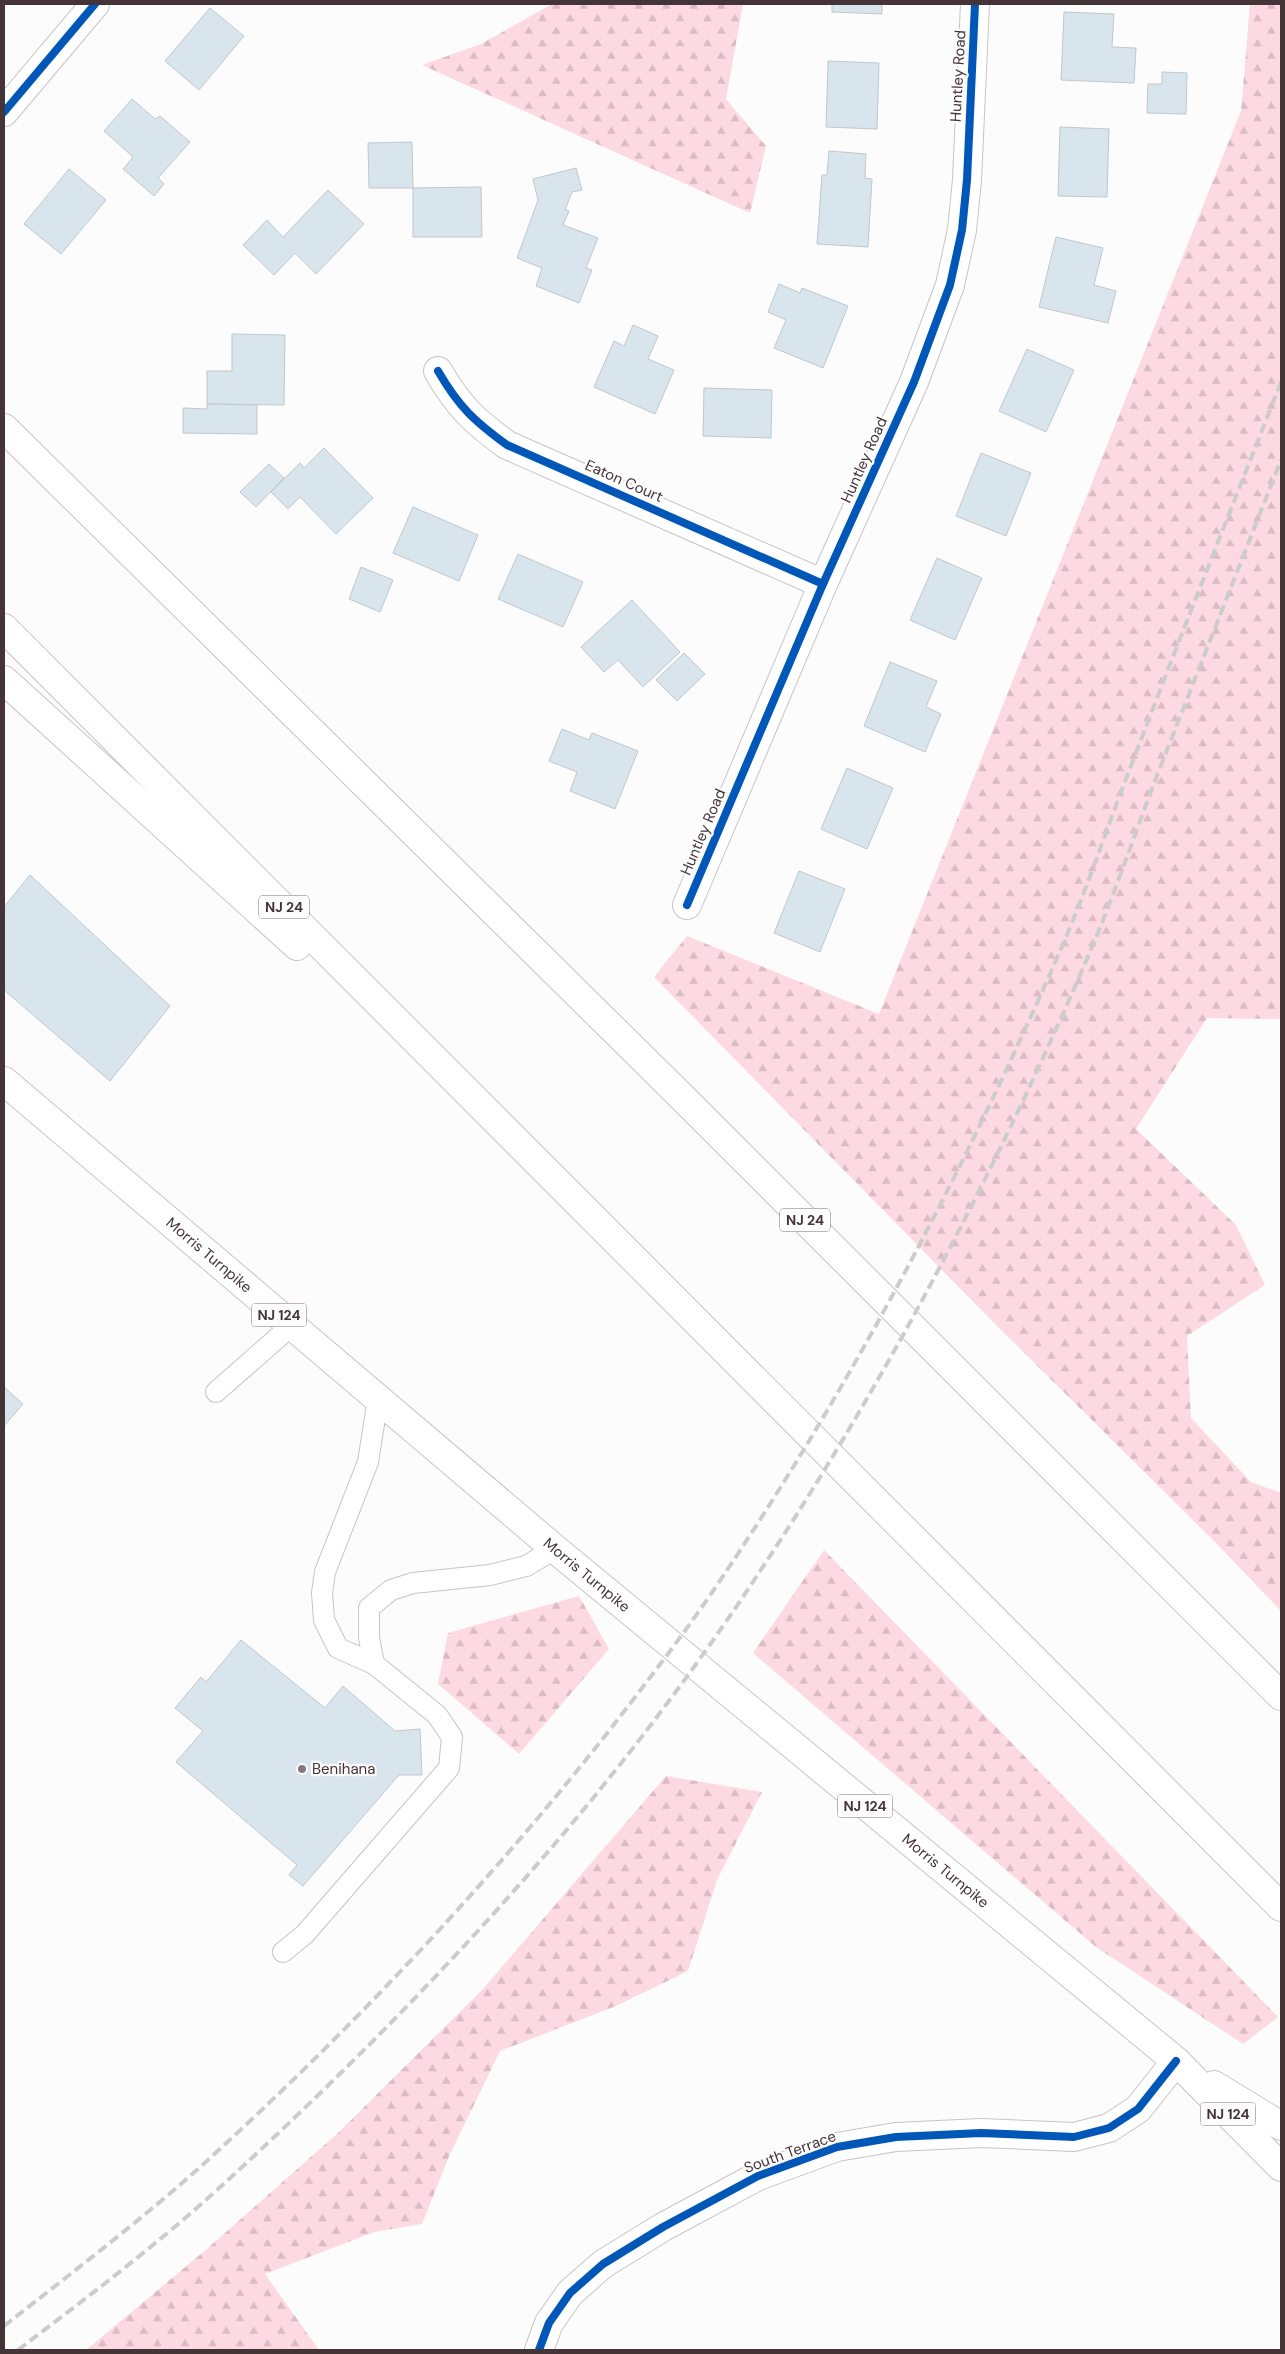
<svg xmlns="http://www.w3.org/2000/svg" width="1285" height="2354" viewBox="0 0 1285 2354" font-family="'DM Sans',sans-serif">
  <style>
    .forest { fill: url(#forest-firs) }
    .building { fill: #d9e5ec; stroke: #c1c7cc }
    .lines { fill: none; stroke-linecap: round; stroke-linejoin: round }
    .service-casing { stroke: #cac3c5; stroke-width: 22 }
    .minor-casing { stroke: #cac3c5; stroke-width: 30 }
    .primary-casing { stroke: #cac3c5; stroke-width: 30 }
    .motorway-casing { stroke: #cac3c5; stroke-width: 30 }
    .service { stroke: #fff; stroke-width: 20 }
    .minor { stroke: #fff; stroke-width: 28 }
    .primary { stroke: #fff; stroke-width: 28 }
    .motorway { stroke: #fff; stroke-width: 28 }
    .rail { stroke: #ccc; stroke-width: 4; stroke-dasharray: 10 5; stroke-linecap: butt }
    .cycleway-casing { stroke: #fcfcfc; stroke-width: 11 }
    .cycleway { stroke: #0057b8; stroke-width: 8 }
    .poi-dot { fill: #84797c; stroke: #fcfcfc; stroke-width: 2 }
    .labels { text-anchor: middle; stroke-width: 4.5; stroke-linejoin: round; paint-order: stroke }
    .shield { fill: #fcfcfc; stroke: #7b6f72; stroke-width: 1 }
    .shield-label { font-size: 14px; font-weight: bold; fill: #443337 }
    .street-label { font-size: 15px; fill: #443337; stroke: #fcfcfc }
    .poi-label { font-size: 15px; fill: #443337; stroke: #fcfcfc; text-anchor: start }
  </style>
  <defs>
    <pattern id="forest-firs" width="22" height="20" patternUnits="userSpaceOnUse" patternTransform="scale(1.25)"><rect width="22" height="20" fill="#fddae2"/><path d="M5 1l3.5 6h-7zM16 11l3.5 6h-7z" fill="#dabcc2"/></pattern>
  </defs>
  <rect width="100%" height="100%" fill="#fcfcfc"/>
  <g class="forest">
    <polygon points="552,4 743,4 726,99 766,146 750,213 422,65 481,44"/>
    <polygon points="1250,4 1281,4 1281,1019 1207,1018 1136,1129 1236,1225 1265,1285 1187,1336 1191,1418 1251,1482 1281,1493 1281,1611 1214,1541 998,1327 654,977 687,936 879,1014 1241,111"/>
    <polygon points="824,1550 1278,2017 1243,2044 1096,1947 753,1653"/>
    <polygon points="579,1596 609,1649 519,1754 438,1684 448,1633"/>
    <polygon points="666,1776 762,1792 717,1880 688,1971 616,2006 500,2051 450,2154 422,2224 374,2232 265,2274 319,2350 86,2350 208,2248 339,2132 482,1990"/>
  </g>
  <g class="building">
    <polygon points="832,4 882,4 882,14 832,12"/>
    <polygon points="210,8 244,36 199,90 165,61"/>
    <polygon points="1064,12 1114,14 1112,47 1136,48 1134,83 1061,80"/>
    <polygon points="828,61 879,63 877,129 826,127"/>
    <polygon points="1162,72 1187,73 1186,114 1147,113 1148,84 1162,84"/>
    <polygon points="132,99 155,119 160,116 190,142 158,178 164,184 154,196 123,169 133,157 104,131"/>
    <polygon points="1060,127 1109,129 1107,197 1058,196"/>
    <polygon points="412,142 413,188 369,188 368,143"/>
    <polygon points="829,151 866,154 865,178 872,179 868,247 817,244 822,175 827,175"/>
    <polygon points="576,168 582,190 572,192 565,210 569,211 563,225 598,238 586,268 592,270 579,303 536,286 542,268 517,258 538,200 533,179"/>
    <polygon points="69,169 106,200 61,254 24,224"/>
    <polygon points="481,187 482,237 413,237 413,188"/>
    <polygon points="328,190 364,224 316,274 295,253 274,275 243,245 267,220 283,237"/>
    <polygon points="1056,237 1103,248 1094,285 1116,291 1108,323 1039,307"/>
    <polygon points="779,284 800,293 802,288 848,306 823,368 774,348 786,320 768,312"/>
    <polygon points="633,325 658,336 648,359 674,370 655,414 594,387 614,341 624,346"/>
    <polygon points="232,334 285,335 284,405 207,404 207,371 232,371"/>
    <polygon points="1027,349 1074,370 1046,432 999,411"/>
    <polygon points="704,388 772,390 771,438 703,436"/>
    <polygon points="207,404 257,405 257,434 183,433 183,408 207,409"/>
    <polygon points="324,448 373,498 336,534 300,497 288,509 271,492 300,463 304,468"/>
    <polygon points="981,453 1031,473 1006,536 956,516"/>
    <polygon points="269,464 284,478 256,507 240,492"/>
    <polygon points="413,507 478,535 459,581 393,553"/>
    <polygon points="518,554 583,582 563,627 498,599"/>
    <polygon points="937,558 982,578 955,640 910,620"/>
    <polygon points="361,567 393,580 380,612 349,599"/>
    <polygon points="632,600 680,652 643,687 618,660 604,672 581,647"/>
    <polygon points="684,653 705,674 677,701 656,680"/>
    <polygon points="890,662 937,681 926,707 941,714 925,752 864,726"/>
    <polygon points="562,729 589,740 592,733 638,751 615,809 570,791 577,772 549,761"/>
    <polygon points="847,768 893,788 867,849 821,829"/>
    <polygon points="799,871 845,889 820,952 774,933"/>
    <polygon points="30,875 170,1006 110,1081 4,990 4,907"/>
    <polygon points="4,1387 23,1404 4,1426"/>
    <polygon points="241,1640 325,1708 343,1686 395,1731 420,1729 422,1775 399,1775 303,1886 289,1875 297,1865 176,1762 203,1731 175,1708 201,1677 206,1682"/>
  </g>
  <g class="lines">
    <defs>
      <g id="service">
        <polyline points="216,1392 291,1326"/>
        <polyline points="374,1664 369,1638 369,1608 391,1590 413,1583 490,1575 526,1566 555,1549"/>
        <polyline points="283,1952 305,1934 449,1768 452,1737 437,1715 374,1664 338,1648 324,1620 322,1593 325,1572 368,1462 378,1399"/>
      </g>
      <g id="minor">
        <polyline points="4,112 95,4"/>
        <path d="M438,371C459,407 474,421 507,445L823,584"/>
        <polyline points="687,905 823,584 914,382 950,285 962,230 967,180 975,4"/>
        <polyline points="539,2350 549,2323 570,2293 603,2264 663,2227 758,2176 837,2147 896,2137 981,2133 1074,2137 1109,2128 1138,2109 1176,2061"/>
      </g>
      <g id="primary">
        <path id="s1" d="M4,1081L555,1549L1176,2061L1281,2167"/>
        <polyline points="1214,2085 1281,2126"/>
      </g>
      <g id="motorway">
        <polyline points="4,428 685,1100 1281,1696"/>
        <polyline points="4,628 1281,1907"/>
        <polyline points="4,680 297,946"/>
      </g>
    </defs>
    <use href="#service" class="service-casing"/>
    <use href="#minor" class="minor-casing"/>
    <use href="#primary" class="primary-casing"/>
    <use href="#motorway" class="motorway-casing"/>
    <use href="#service" class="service"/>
    <use href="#minor" class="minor"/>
    <use href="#primary" class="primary"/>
    <use href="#motorway" class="motorway"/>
    <g class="rail">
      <path d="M4,2326C69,2275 136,2224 198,2169C348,2033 487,1886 612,1727C646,1683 680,1639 711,1594C847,1394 960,1179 1057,958C1086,893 1108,824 1134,758C1182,632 1232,507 1281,382"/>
      <path d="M18,2350C85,2299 154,2247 217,2190C408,2016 588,1824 734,1610C871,1409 986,1192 1083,968C1111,905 1133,838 1158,773C1199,669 1240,564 1281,460"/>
    </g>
    <defs>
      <g id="cycleway">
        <polyline points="4,112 95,4"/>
        <path d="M438,371C459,407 474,421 507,445L823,584"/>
        <polyline points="687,905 823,584 914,382 950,285 962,230 967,180 975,4"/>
        <polyline points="539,2350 549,2323 570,2293 603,2264 663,2227 758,2176 837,2147 896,2137 981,2133 1074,2137 1109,2128 1138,2109 1176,2061"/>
      </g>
    </defs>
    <use href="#cycleway" class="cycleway-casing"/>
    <use href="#cycleway" class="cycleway"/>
  </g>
  <circle class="poi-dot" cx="302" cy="1769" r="5"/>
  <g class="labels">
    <g class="shield">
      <rect x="259" y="895.5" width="50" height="23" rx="4"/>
      <rect x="780" y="1208.5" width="50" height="23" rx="4"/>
      <rect x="251.5" y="1303.5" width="55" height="23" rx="4"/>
      <rect x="837.5" y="1794.5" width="55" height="23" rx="4"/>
      <rect x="1200.5" y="2102.5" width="55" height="23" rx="4"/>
    </g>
    <g class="shield-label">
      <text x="284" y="912">NJ 24</text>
      <text x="805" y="1225">NJ 24</text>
      <text x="279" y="1320">NJ 124</text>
      <text x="865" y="1811">NJ 124</text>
      <text x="1228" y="2119">NJ 124</text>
    </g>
    <g class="street-label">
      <text transform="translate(958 76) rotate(-87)" y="5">Huntley Road</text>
      <text transform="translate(864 460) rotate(-66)" y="5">Huntley Road</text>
      <text transform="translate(624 481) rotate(24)" y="5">Eaton Court</text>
      <text transform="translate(703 832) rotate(-67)" y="5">Huntley Road</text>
      <text dy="5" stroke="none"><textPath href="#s1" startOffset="269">Morris Turnpike</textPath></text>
      <text dy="5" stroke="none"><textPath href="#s1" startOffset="764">Morris Turnpike</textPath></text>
      <text dy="5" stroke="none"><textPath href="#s1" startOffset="1229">Morris Turnpike</textPath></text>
      <text transform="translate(790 2152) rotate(-20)" y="5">South Terrace</text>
    </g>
    <g class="poi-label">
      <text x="312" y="1774">Benihana</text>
    </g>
  </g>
  <rect width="1285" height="2354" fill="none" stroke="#443337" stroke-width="10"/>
</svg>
